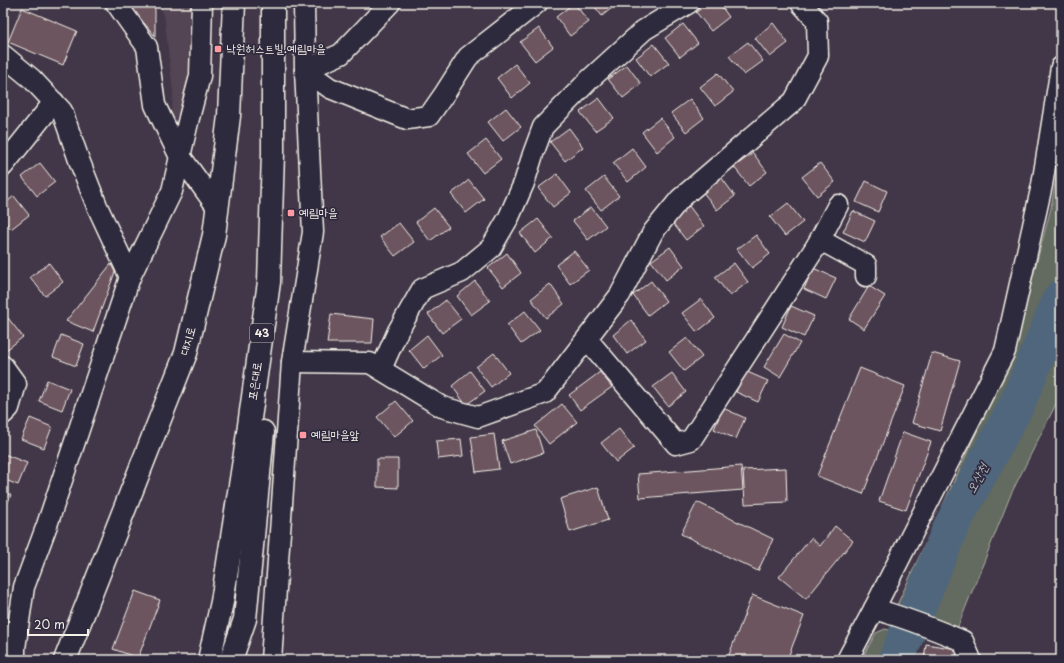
<svg xmlns="http://www.w3.org/2000/svg" width="1064" height="663" viewBox="0 0 1064 663" font-family="'Playpen Sans','Poor Story',sans-serif">
  <style>
    .built { fill: #524453 }
    .green { fill: #636b5e; stroke: #acaea3 }
    .lines { fill: none; stroke-linecap: round; stroke-linejoin: round }
    .river { stroke: #50667c; stroke-width: 36 }
    .building { fill: #6d5561; stroke: #f4f1e8 }
    .minor-casing { stroke: #f4f1e8; stroke-width: 23 }
    .major-casing { stroke: #f4f1e8; stroke-width: 25 }
    .highway-casing { stroke: #f4f1e8; stroke-width: 25 }
    .minor { stroke: #2f2a3d; stroke-width: 20 }
    .major { stroke: #2f2a3d; stroke-width: 22 }
    .highway { stroke: #2f2a3d; stroke-width: 22 }
    .poi-dot { fill: #ff9aa2; stroke: #2f2a3d; stroke-width: 1.5 }
    .labels { text-anchor: middle; stroke-width: 3.5; stroke-linejoin: round; paint-order: stroke }
    .shield { fill: #2f2a3d; stroke: #b9b5b5; stroke-width: 1 }
    .shield-label { font-size: 11px; font-weight: bold; fill: #f4f1e8 }
    .poi-label { font-size: 12px; fill: #f4f1e8; stroke: #2f2a3d; text-anchor: start }
    .street-label { font-size: 12px; fill: #f4f1e8; stroke: #2f2a3d }
    .water-label { font-size: 13px; font-style: italic; fill: #b2b9bd; stroke: #2f2a3d }
  </style>
  <rect width="100%" height="100%" fill="#423748"/>
  <filter id="ink" filterUnits="userSpaceOnUse"><feTurbulence type="fractalNoise" baseFrequency=".025" numOctaves="2"/><feDisplacementMap in="SourceGraphic" scale="8" xChannelSelector="R" yChannelSelector="G"/><feConvolveMatrix kernelMatrix="1 2 1 2 8 2 1 2 1" color-interpolation-filters="sRGB"/></filter>
  <g filter="url(#ink)">
    <polygon class="built" points="158,3 195,3 196,77 171,128 173,91 164,15"/>
    <g class="green">
      <polygon points="1061,148 1061,288 1015,403 951,517 912,611 897,605 1012,355 1051,208"/>
      <polygon points="1061,306 1061,394 1011,494 957,629 919,614 953,530 1020,406"/>
      <polygon points="885,629 904,633 893,660 861,660 876,633"/>
      <polygon points="910,634 921,640 906,660 899,660"/>
    </g>
    <g class="lines">
      <polyline class="river" points="896,660 951,527 1017,404 1061,298"/>
    </g>
    <g class="building">
      <polygon points="127,3 151,3 155,10 155,36"/>
      <polygon points="574,3 589,22 570,36 556,17"/>
      <polygon points="592,3 618,3 602,16"/>
      <polygon points="709,3 719,3 729,17 711,31 696,12"/>
      <polygon points="22,8 77,31 63,65 8,42"/>
      <polygon points="773,23 788,43 770,57 755,38"/>
      <polygon points="683,24 698,43 680,57 665,38"/>
      <polygon points="539,28 553,47 535,61 520,42"/>
      <polygon points="748,42 763,61 744,75 729,56"/>
      <polygon points="654,44 669,63 650,77 636,58"/>
      <polygon points="515,64 530,83 512,98 497,78"/>
      <polygon points="627,65 641,84 623,98 608,79"/>
      <polygon points="718,73 733,92 715,106 700,87"/>
      <polygon points="599,98 614,118 595,131 580,112"/>
      <polygon points="690,99 704,118 686,132 671,113"/>
      <polygon points="506,108 521,127 503,141 488,122"/>
      <polygon points="660,118 675,137 657,152 642,132"/>
      <polygon points="569,128 583,147 565,161 550,142"/>
      <polygon points="486,140 501,159 483,173 468,154"/>
      <polygon points="632,148 646,167 628,182 613,163"/>
      <polygon points="753,153 767,172 749,186 734,167"/>
      <polygon points="40,163 55,182 37,196 22,177"/>
      <polygon points="820,163 835,182 817,196 802,177"/>
      <polygon points="557,174 571,193 553,207 538,188"/>
      <polygon points="604,177 619,196 601,210 586,191"/>
      <polygon points="721,177 735,196 717,210 702,191"/>
      <polygon points="469,180 484,199 466,213 451,194"/>
      <polygon points="866,181 887,191 878,212 856,202"/>
      <polygon points="14,196 29,215 11,229 3,219 3,205"/>
      <polygon points="788,203 803,222 785,236 770,217"/>
      <polygon points="689,206 704,226 686,240 671,221"/>
      <polygon points="591,207 606,226 588,240 573,221"/>
      <polygon points="434,208 449,227 430,241 416,222"/>
      <polygon points="853,211 875,221 865,242 843,232"/>
      <polygon points="538,219 553,238 535,253 520,233"/>
      <polygon points="399,223 414,242 395,256 380,237"/>
      <polygon points="756,235 770,254 752,268 737,249"/>
      <polygon points="670,247 684,266 666,280 651,261"/>
      <polygon points="574,251 589,270 570,284 556,265"/>
      <polygon points="507,253 521,273 503,287 488,268"/>
      <polygon points="49,263 63,282 45,296 30,277"/>
      <polygon points="734,263 748,282 730,296 715,277"/>
      <polygon points="111,264 115,272 93,332 66,321"/>
      <polygon points="813,268 836,278 826,299 804,289"/>
      <polygon points="475,281 490,301 471,315 457,296"/>
      <polygon points="651,281 666,301 648,315 633,295"/>
      <polygon points="550,284 564,304 546,318 531,299"/>
      <polygon points="869,286 885,296 864,329 849,319"/>
      <polygon points="701,299 715,318 697,332 682,313"/>
      <polygon points="446,300 461,319 442,333 428,314"/>
      <polygon points="791,306 814,316 804,337 782,327"/>
      <polygon points="525,311 540,330 521,344 507,325"/>
      <polygon points="331,314 374,319 372,343 327,343"/>
      <polygon points="8,318 23,337 5,351 3,349 3,322"/>
      <polygon points="631,320 646,340 627,354 613,335"/>
      <polygon points="784,334 800,343 780,377 764,367"/>
      <polygon points="61,335 84,344 76,366 53,357"/>
      <polygon points="427,335 442,355 424,369 409,350"/>
      <polygon points="687,338 702,357 684,371 669,352"/>
      <polygon points="494,353 509,373 491,387 476,367"/>
      <polygon points="932,353 960,361 940,431 912,423"/>
      <polygon points="860,368 905,386 863,494 817,476"/>
      <polygon points="470,371 485,391 466,405 452,386"/>
      <polygon points="745,371 768,381 758,402 736,392"/>
      <polygon points="600,372 612,387 580,410 569,395"/>
      <polygon points="672,373 686,392 668,406 653,387"/>
      <polygon points="47,380 70,389 62,410 39,401"/>
      <polygon points="396,401 413,421 394,437 377,417"/>
      <polygon points="562,404 577,422 549,444 535,426"/>
      <polygon points="723,408 745,418 736,439 714,429"/>
      <polygon points="30,418 52,427 44,448 21,439"/>
      <polygon points="619,429 634,448 616,462 601,443"/>
      <polygon points="536,430 543,453 510,464 502,441"/>
      <polygon points="903,432 931,442 906,510 879,501"/>
      <polygon points="494,434 499,469 476,472 471,437"/>
      <polygon points="461,439 463,456 438,459 436,441"/>
      <polygon points="4,454 27,463 18,485 3,479 3,457"/>
      <polygon points="377,459 398,459 398,488 377,487"/>
      <polygon points="741,466 743,490 640,498 638,474"/>
      <polygon points="786,468 787,502 745,504 743,470"/>
      <polygon points="598,487 608,520 570,532 560,499"/>
      <polygon points="3,492 11,495 3,513"/>
      <polygon points="697,502 773,539 758,571 681,534"/>
      <polygon points="835,526 853,541 806,599 779,577 811,538 820,546"/>
      <polygon points="135,591 160,600 138,658 113,649"/>
      <polygon points="752,595 804,616 787,660 727,660"/>
      <polygon points="926,644 957,649 956,660 924,660"/>
    </g>
    <g class="lines">
      <defs>
        <g id="minor">
          <polyline points="116,3 147,47 155,105 178,153 217,207"/>
          <polyline points="3,55 32,79 62,111 79,160 97,206 130,277"/>
          <polyline points="305,70 330,88 407,119 429,116 445,93 468,57 537,3"/>
          <polyline points="305,70 341,54 390,3"/>
          <polyline points="3,166 54,102"/>
          <polyline points="817,245 838,205"/>
          <polyline points="587,339 676,444 691,440 817,245 826,243 866,265 866,276"/>
          <polyline points="292,362 370,363 442,407 478,417 545,393 620,295 653,232 680,199 794,101 818,56 817,21 801,3"/>
          <polyline points="3,366 16,384 9,408 3,414"/>
          <polyline points="381,369 398,331 422,289 462,272 491,248 509,217 524,183 533,154 543,127 589,80 644,30 689,3"/>
          <path d="M874,609C904,617 934,629 963,641L971,660"/>
          <polyline points="15,660 15,648 24,587 47,525 130,277 172,191 189,118 200,76 202,3"/>
          <polyline points="271,660 292,362 313,232 305,70 304,3"/>
          <polyline points="847,660 874,609 1005,351 1042,185 1061,67"/>
        </g>
        <polyline id="major" points="65,660 186,353 214,235 229,116 234,3"/>
        <g id="highway">
          <polyline points="209,660 222,602 246,447 269,282 273,153 273,3"/>
          <polyline points="231,660 245,619 263,432"/>
        </g>
      </defs>
      <use href="#minor" class="minor-casing"/>
      <use href="#major" class="major-casing"/>
      <use href="#highway" class="highway-casing"/>
      <use href="#minor" class="minor"/>
      <use href="#major" class="major"/>
      <use href="#highway" class="highway"/>
    </g>
  </g>
  <g class="poi-dot">
    <rect x="214" y="45" width="8" height="8" rx="2"/>
    <rect x="287" y="209" width="8" height="8" rx="2"/>
    <rect x="299" y="431" width="8" height="8" rx="2"/>
  </g>
  <g class="labels">
    <rect class="shield" x="250" y="324" width="24" height="18" rx="3"/>
    <g class="shield-label">
      <text x="262" y="337">43</text>
    </g>
    <g class="poi-label">
      <text x="226" y="53">낙원허스트빌.예림마을</text>
      <text x="299" y="217">예림마을</text>
      <text x="311" y="439">예림마을앞</text>
    </g>
    <g class="street-label">
      <text transform="translate(188 341) rotate(-75)" y="4">대지로</text>
      <text transform="translate(255 381) rotate(-82)" y="4">포은대로</text>
    </g>
    <g class="water-label">
      <text transform="translate(977 478) rotate(-62)" y="5">오산천</text>
    </g>
  </g>
  <rect width="1064" height="663" fill="none" stroke="#2f2a3d" stroke-width="16"/>
  <rect x="8" y="8" width="1048" height="647" fill="none" stroke="#f4f1e8" stroke-width="1.5" filter="url(#ink)"/>
  <path d="M28 629v6h60v-6" fill="none" stroke="#f4f1e8" stroke-width="2"/>
  <text x="34" y="629" font-size="12" fill="#f4f1e8" stroke="#2f2a3d" stroke-width="3" paint-order="stroke">20 m</text>
</svg>
